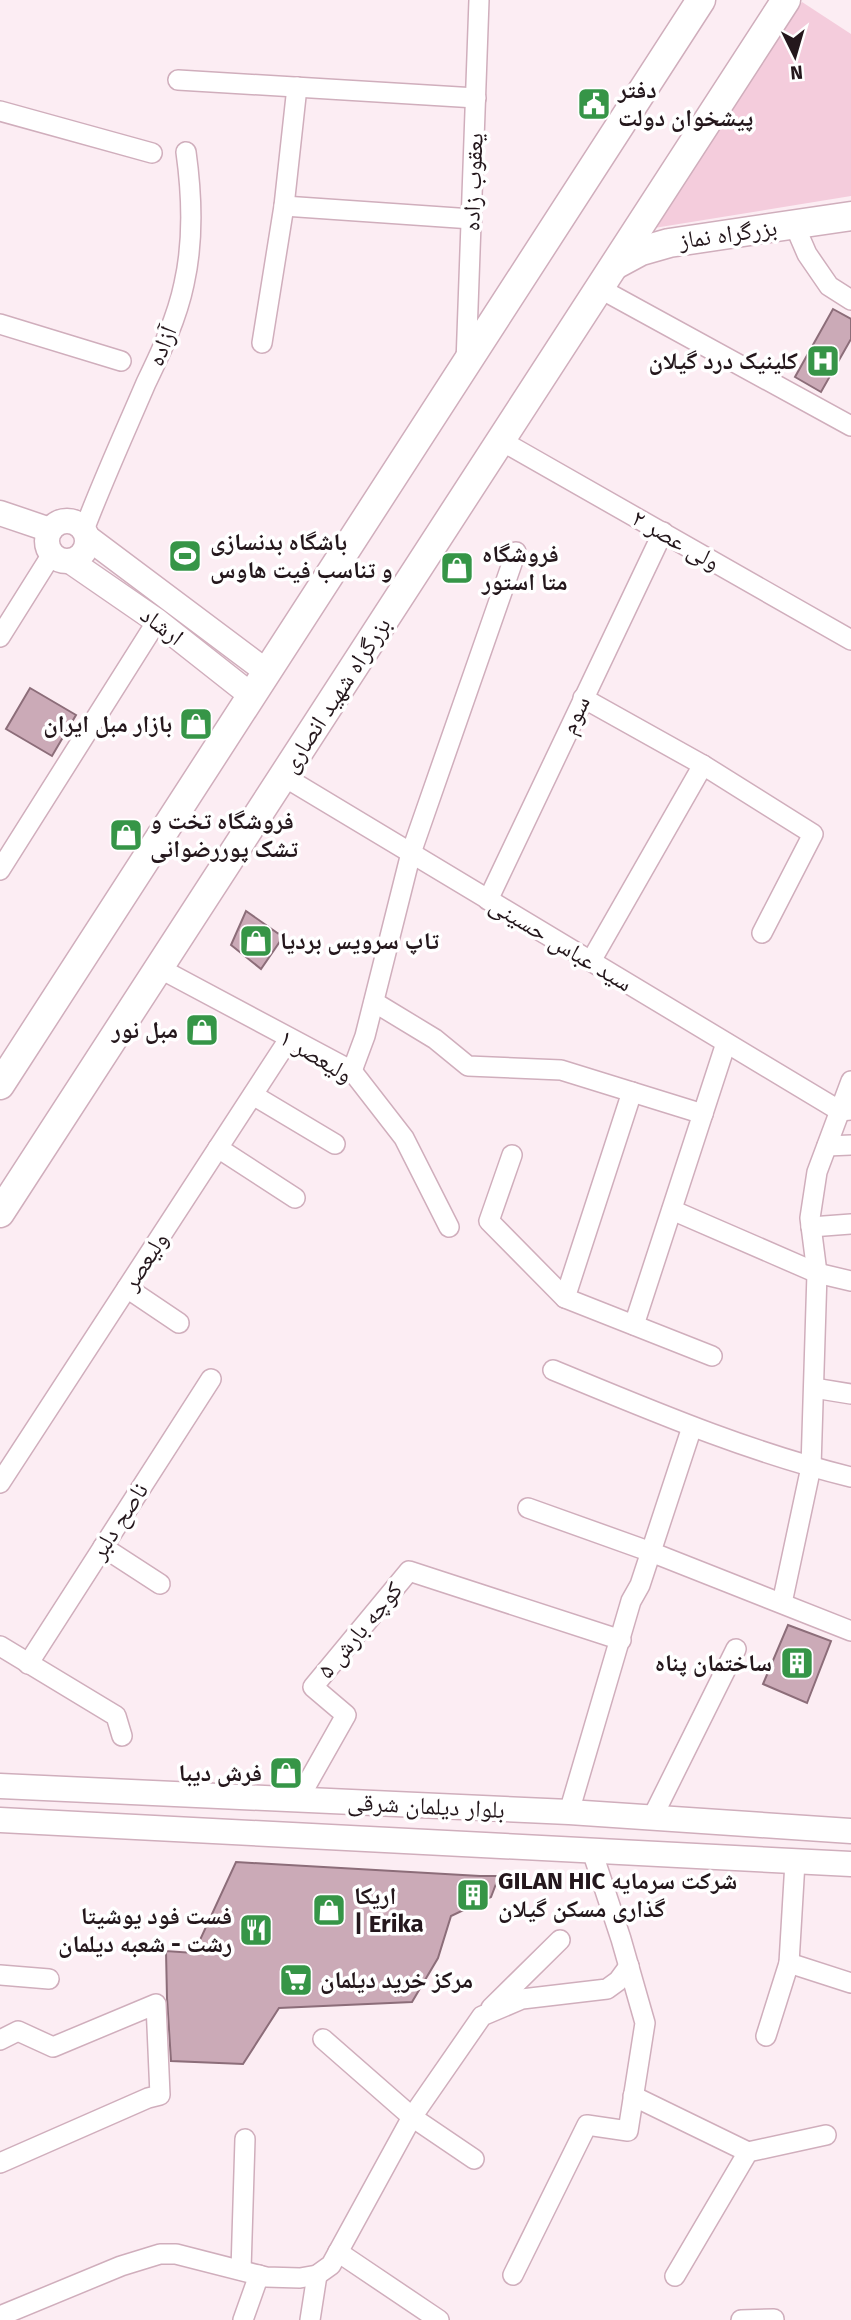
<svg xmlns="http://www.w3.org/2000/svg" width="851" height="2320" viewBox="0 0 851 2320" font-family="'Fira Sans','Noto Naskh Arabic',sans-serif">
  <style>
    .green { fill: #f4ccdc }
    .building { fill: #cbaab7; stroke: #8c6d79; stroke-width: 2 }
    .lines { fill: none; stroke-linecap: round; stroke-linejoin: round }
    .minor-casing { stroke: #d0aebc; stroke-width: 22 }
    .major-casing { stroke: #d0aebc; stroke-width: 27 }
    .highway-casing { stroke: #d0aebc; stroke-width: 31 }
    .minor { stroke: #fff; stroke-width: 19 }
    .major { stroke: #fff; stroke-width: 24 }
    .highway { stroke: #fff; stroke-width: 28 }
    .labels { text-anchor: middle; stroke-width: 7; stroke-linejoin: round; paint-order: stroke }
    .poi-label { font-size: 24px; font-weight: bold; fill: #24171c; stroke: #fff; text-anchor: start }
    .street-label { font-size: 24px; fill: #24171c; stroke: #fff }
  </style>
  <rect width="100%" height="100%" fill="#fcedf3"/>
  <polygon class="green" points="802,2 851,34 851,196 648,229"/>
  <g class="building">
    <polygon points="833,309 851,319 851,339 821,392 795,377"/>
    <polygon points="30,688 76,715 52,756 6,729"/>
    <polygon points="246,911 283,937 261,969 231,945"/>
    <polygon points="788,1625 831,1641 807,1703 763,1684"/>
    <polygon points="236,1862 480,1876 499,1876 491,1897 451,1916 438,1958 412,2002 279,2008 243,2064 171,2061 167,1998 166,1951 194,1953"/>
  </g>
  <g class="lines">
    <defs>
      <g id="minor">
        <polyline points="178,80 476,98"/>
        <polyline points="0,111 152,153"/>
        <polyline points="284,206 472,219"/>
        <polyline points="794,224 807,254 829,286 851,300"/>
        <polyline points="599,288 851,426"/>
        <polyline points="0,324 121,361"/>
        <polyline points="262,343 284,206 297,87"/>
        <polyline points="466,363 479,0"/>
        <polyline points="500,440 851,640"/>
        <path d="M84,530C103,480 125,432 146,383C161,352 177,318 184,284C194,240 192,195 186,152"/>
        <polyline points="0,637 52,554"/>
        <polyline points="583,698 703,765 813,834 762,933"/>
        <polyline points="283,776 840,1111 851,1110"/>
        <polyline points="0,870 157,621"/>
        <polyline points="488,900 663,532"/>
        <polyline points="591,961 703,765"/>
        <polyline points="159,968 352,1071 404,1138 449,1227"/>
        <polyline points="374,1002 435,1039 468,1066 561,1070 703,1114"/>
        <polyline points="352,1071 365,1036 411,853 516,552"/>
        <polyline points="253,1095 335,1144"/>
        <polyline points="827,1146 851,1145"/>
        <polyline points="218,1148 295,1198"/>
        <polyline points="512,1155 489,1221 565,1298 712,1356"/>
        <polyline points="672,1210 817,1273 851,1281"/>
        <polyline points="811,1227 851,1224"/>
        <polyline points="127,1288 179,1323"/>
        <polyline points="565,1298 632,1092"/>
        <polyline points="634,1325 726,1043"/>
        <path d="M553,1370C650,1410 748,1452 851,1477"/>
        <polyline points="814,1388 851,1394"/>
        <polyline points="0,1483 289,1039"/>
        <polyline points="528,1508 651,1552 851,1631"/>
        <polyline points="103,1547 160,1584"/>
        <polyline points="782,1603 811,1467 817,1273 810,1218 817,1172 851,1081"/>
        <polyline points="0,1646 116,1716 122,1736"/>
        <polyline points="28,1664 211,1379"/>
        <polyline points="298,1800 346,1715 313,1687 409,1571 621,1640"/>
        <polyline points="569,1812 631,1601 640,1585 692,1427"/>
        <polyline points="652,1818 736,1649"/>
        <polyline points="789,1963 851,1983"/>
        <polyline points="0,1975 49,1979"/>
        <polyline points="491,2008 560,1940"/>
        <polyline points="766,2036 789,1963 795,1862"/>
        <polyline points="323,2039 412,2117 474,2159"/>
        <polyline points="0,2040 18,2031 53,2047 156,2004 160,2095 148,2098 0,2163"/>
        <polyline points="633,2096 748,2152"/>
        <polyline points="338,2252 439,2320"/>
        <polyline points="241,2270 245,2139"/>
        <polyline points="513,2275 587,2125 628,2131 645,2023 621,1939 592,1851"/>
        <polyline points="675,2276 748,2152 826,2135"/>
        <polyline points="0,2316 121,2266 160,2254 176,2254 266,2277 300,2278 317,2275 331,2265 412,2117 482,2016 522,1999 607,1989 618,1981 629,1966"/>
        <polyline points="243,2320 259,2275"/>
        <polyline points="310,2320 317,2275"/>
        <polyline points="741,2320 774,2319"/>
      </g>
      <g id="major">
        <polyline points="0,513 50,530"/>
        <circle cx="67" cy="541" r="20"/>
        <polyline points="87,537 267,672"/>
        <polyline points="70,561 157,621 252,696"/>
        <polyline points="0,1786 569,1812 851,1831"/>
        <polyline points="0,1820 851,1864"/>
      </g>
      <g id="highway">
        <polyline points="615,265 641,251 669,243 851,216"/>
        <polyline points="0,1085 701,0"/>
        <polyline points="0,1213 786,0"/>
      </g>
    </defs>
    <use href="#minor" class="minor-casing"/>
    <use href="#major" class="major-casing"/>
    <use href="#highway" class="highway-casing"/>
    <use href="#minor" class="minor"/>
    <use href="#major" class="major"/>
    <use href="#highway" class="highway"/>
  </g>
  <defs>
    <symbol id="civic-square" viewBox="-11 -11 22 22"><rect x="-9" y="-9" width="18" height="18" rx="4" fill="#369547" stroke="#fff"/><path d="M-.6-6.5H3V-4.5H.6V-3L4-1V1h2V6H-6V1h2V-1L-.6-3ZM-1.2 2.5V6h2.4V2.5Z" fill="#fff"/></symbol>
    <symbol id="hospital-square" viewBox="-11 -11 22 22"><rect x="-9" y="-9" width="18" height="18" rx="4" fill="#369547" stroke="#fff"/><path d="M-5-5h3v3.5h4V-5h3V5h-3V1.5h-4V5h-3Z" fill="#fff"/></symbol>
    <symbol id="stadium-square" viewBox="-11 -11 22 22"><rect x="-9" y="-9" width="18" height="18" rx="4" fill="#369547" stroke="#fff"/><path d="M0-5a6.5 5 0 1 0 0 10a6.5 5 0 1 0 0-10ZM-3.5-1.8h7v3.6h-7Z" fill="#fff"/></symbol>
    <symbol id="shop-square" viewBox="-11 -11 22 22"><rect x="-9" y="-9" width="18" height="18" rx="4" fill="#369547" stroke="#fff"/><path d="M-5-2.5h2.3a2.7 3.5 0 0 1 5.4 0H5L5.5 6h-11ZM-1.5-2.5h3a1.5 2.3 0 0 0-3 0Z" fill="#fff"/></symbol>
    <symbol id="building-square" viewBox="-11 -11 22 22"><rect x="-9" y="-9" width="18" height="18" rx="4" fill="#369547" stroke="#fff"/><path d="M-4-6H4V6H1V3H-1V6H-4ZM-2.5-4.3h1.7v1.8h-1.7ZM.8-4.3h1.7v1.8H.8ZM-2.5-1h1.7V.8h-1.7ZM.8-1h1.7V.8H.8Z" fill="#fff"/></symbol>
    <symbol id="restaurant-square" viewBox="-11 -11 22 22"><rect x="-9" y="-9" width="18" height="18" rx="4" fill="#369547" stroke="#fff"/><path d="M-5-6h1v4h1v-4h1v4h1v-4h1v5L-1.5 .5V6h-2V.5L-5-1ZM5-6V6H3V1.5H1.5Q1.5-4 5-6Z" fill="#fff"/></symbol>
    <symbol id="supermarket-square" viewBox="-11 -11 22 22"><rect x="-9" y="-9" width="18" height="18" rx="4" fill="#369547" stroke="#fff"/><path d="M-6-5.5h2.5l.6 2H6L4.5 2H-2.5L-4.4-4H-6ZM-1.5 3.2a1.3 1.3 0 1 0 .1 0ZM3 3.2a1.3 1.3 0 1 0 .1 0Z" fill="#fff"/></symbol>
  </defs>
  <g fill-rule="evenodd">
    <use href="#civic-square" x="575" y="85" width="38" height="38"/>
    <use href="#hospital-square" x="804" y="342" width="38" height="38"/>
    <use href="#stadium-square" x="166" y="537" width="38" height="38"/>
    <use href="#shop-square" x="438" y="549" width="38" height="38"/>
    <use href="#shop-square" x="177" y="705" width="38" height="38"/>
    <use href="#shop-square" x="107" y="816" width="38" height="38"/>
    <use href="#shop-square" x="237" y="922" width="38" height="38"/>
    <use href="#shop-square" x="183" y="1011" width="38" height="38"/>
    <use href="#building-square" x="778" y="1644" width="38" height="38"/>
    <use href="#shop-square" x="267" y="1754" width="38" height="38"/>
    <use href="#building-square" x="454" y="1876" width="38" height="38"/>
    <use href="#shop-square" x="310" y="1891" width="38" height="38"/>
    <use href="#restaurant-square" x="237" y="1911" width="38" height="38"/>
    <use href="#supermarket-square" x="277" y="1961" width="38" height="38"/>
  </g>
  <g class="labels">
    <g class="poi-label">
      <text x="618" y="98">دفتر<tspan x="618" dy="28">پیشخوان دولت</tspan></text>
      <text x="798" y="369" text-anchor="end">کلینیک درد گیلان</text>
      <text x="210" y="550">باشگاه بدنسازی<tspan x="210" dy="28">و تناسب فیت هاوس</tspan></text>
      <text x="482" y="562">فروشگاه<tspan x="482" dy="28">متا استور</tspan></text>
      <text x="172" y="732" text-anchor="end">بازار مبل ایران</text>
      <text x="150" y="829">فروشگاه تخت و<tspan x="150" dy="28">تشک پوررضوانی</tspan></text>
      <text x="280" y="949">تاپ سرویس بردیا</text>
      <text x="178" y="1038" text-anchor="end">مبل نور</text>
      <text x="772" y="1671" text-anchor="end">ساختمان پناه</text>
      <text x="262" y="1781" text-anchor="end">فرش دیبا</text>
      <text x="498" y="1889">GILAN HIC شرکت سرمایه<tspan x="498" dy="28">گذاری مسکن گیلان</tspan></text>
      <text x="354" y="1904">اریکا<tspan x="354" dy="28">| Erika</tspan></text>
      <text x="232" y="1924" text-anchor="end">فست فود یوشیتا<tspan x="232" dy="28">رشت - شعبه دیلمان</tspan></text>
      <text x="320" y="1988">مرکز خرید دیلمان</text>
    </g>
    <g class="street-label">
      <text transform="translate(473 182) rotate(-88)" y="8">یعقوب زاده</text>
      <text transform="translate(728 234) rotate(-8)" y="8">بزرگراه نماز</text>
      <text transform="translate(162 346) rotate(-68)" y="8">آزاده</text>
      <text transform="translate(676 540) rotate(30)" y="8">ولی عصر ۲</text>
      <text transform="translate(162 626) rotate(37)" y="8">ارشاد</text>
      <text transform="translate(336 695) rotate(-57)" y="8">بزرگراه شهید انصاری</text>
      <text transform="translate(575 715) rotate(-65)" y="8">سوم</text>
      <text transform="translate(561 944) rotate(31)" y="8">سید عباس حسینی</text>
      <text transform="translate(316 1056) rotate(31)" y="8">ولیعصر ۱</text>
      <text transform="translate(145 1261) rotate(-57)" y="8">ولیعصر</text>
      <text transform="translate(119 1521) rotate(-57)" y="8">ناصح دلبر</text>
      <text transform="translate(360 1630) rotate(-50)" y="8">کوچه بارش ۵</text>
      <text transform="translate(426 1806) rotate(3)" y="8">بلوار دیلمان شرقی</text>
    </g>
  </g>
  <g transform="translate(795 56) rotate(175)" stroke="#ffffff" stroke-width="5" paint-order="stroke">
  <path d="M0-5L12 26L0 18L-12 26Z" fill="#24171c"/>
  <text y="-10" font-size="19" font-weight="bold" text-anchor="middle" fill="#24171c">N</text>
  </g>
</svg>
